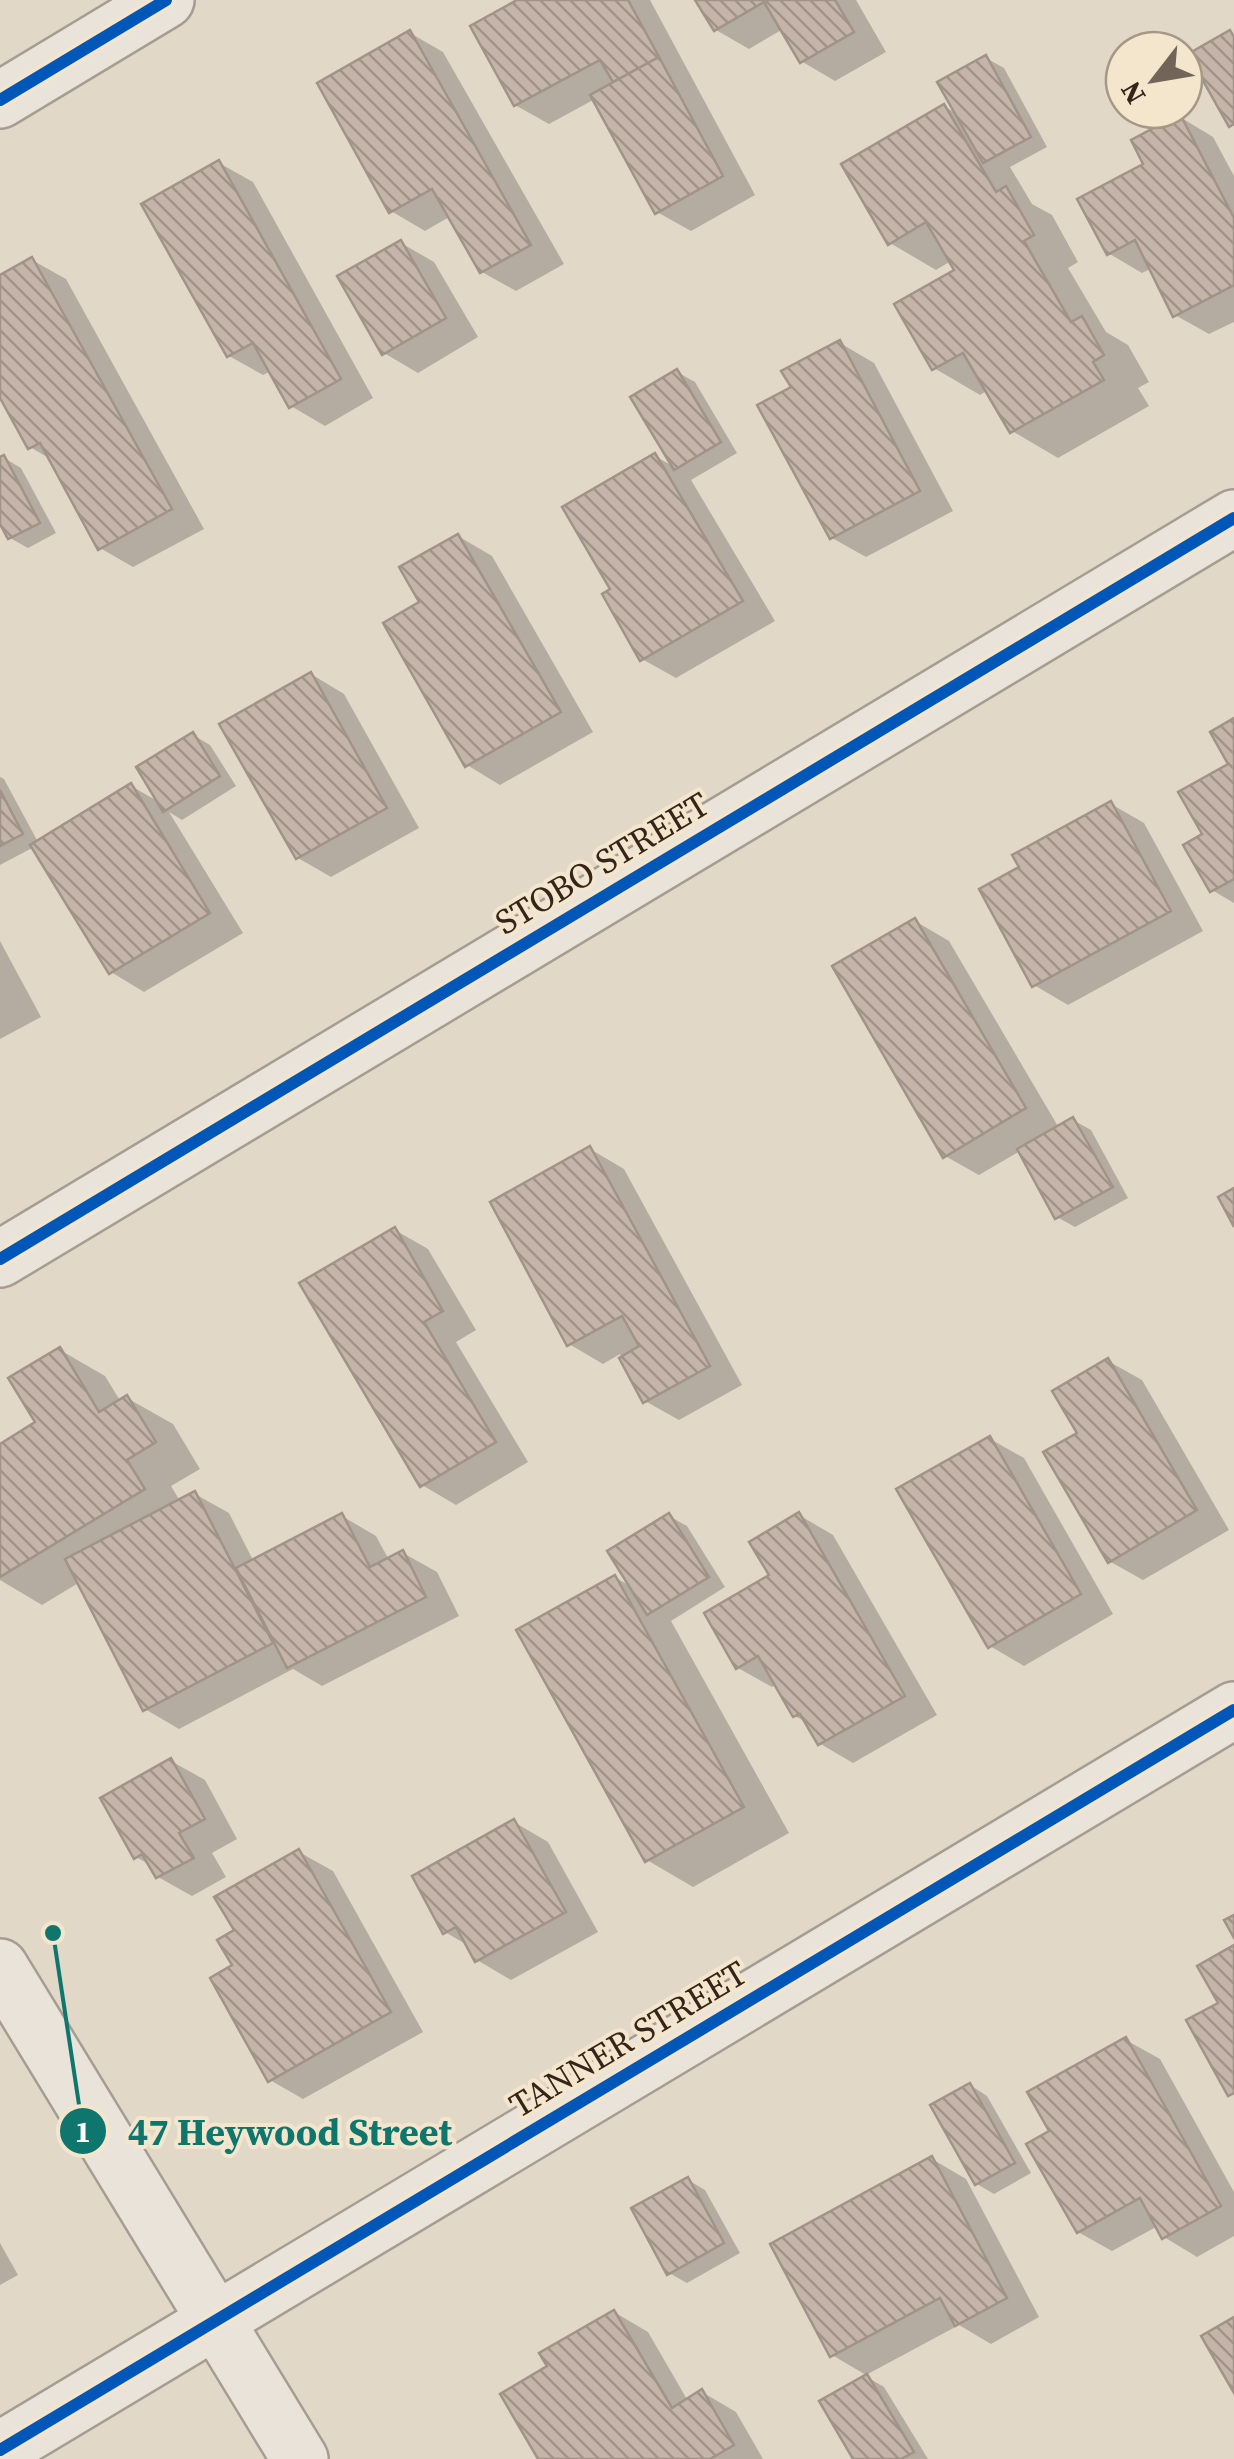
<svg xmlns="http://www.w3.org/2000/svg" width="1234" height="2459" viewBox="0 0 1234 2459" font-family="'Source Serif 4',serif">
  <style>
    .shadow { fill: #0003 }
    .building { fill: url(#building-back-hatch); stroke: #a19388; stroke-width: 2.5 }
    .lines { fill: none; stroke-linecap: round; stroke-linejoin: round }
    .minor-casing { stroke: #a69d92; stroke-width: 60 }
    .tertiary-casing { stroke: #a69d92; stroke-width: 60 }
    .minor { stroke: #eae3da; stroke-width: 55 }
    .tertiary { stroke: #eae3da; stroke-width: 55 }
    .cycleway-casing { stroke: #f4e5cd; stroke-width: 19 }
    .cycleway { stroke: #0057b8; stroke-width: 12 }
    .labels { text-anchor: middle; stroke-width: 8; stroke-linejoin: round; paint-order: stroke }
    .street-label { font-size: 35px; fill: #34251b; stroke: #f4e5cd }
    .leader { fill: none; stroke: #0f766e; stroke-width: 4 }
    .callout-dot { fill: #0f766e; stroke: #f4e5cd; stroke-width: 4 }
    .mark-label { font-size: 30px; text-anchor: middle; font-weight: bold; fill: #fff }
    .callout-label { font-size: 38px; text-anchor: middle; font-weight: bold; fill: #0f766e; stroke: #f4e5cd; stroke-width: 8; stroke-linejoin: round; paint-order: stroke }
  </style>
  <defs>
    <pattern id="building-back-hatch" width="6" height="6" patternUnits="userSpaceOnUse" patternTransform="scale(2.5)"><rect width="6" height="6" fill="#c5b5a9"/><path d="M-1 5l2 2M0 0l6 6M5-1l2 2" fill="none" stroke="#a19389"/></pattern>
  </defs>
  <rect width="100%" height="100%" fill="#e2d8c8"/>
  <g class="shadow">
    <polygon points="522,0 650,0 755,195 691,231 657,212 595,99 549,124 515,105"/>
    <polygon points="698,0 856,0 886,52 835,81 801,61 783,29 749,49 716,30"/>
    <polygon points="410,33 443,52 564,264 516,291 482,272 451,216 425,231 391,211"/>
    <polygon points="986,58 1004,68 1047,147 1010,167 1032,204 1052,215 1078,262 1068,268 1106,332 1128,345 1149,382 1138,388 1149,406 1058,458 1012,431 988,390 980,395 934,368 957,271 951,261 936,270 890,243 944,106 959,115"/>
    <polygon points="1180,117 1213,137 1234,176 1234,322 1209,334 1175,315 1152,268 1142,273 1108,253 1146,165"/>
    <polygon points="219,163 253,182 373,398 325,426 291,406 271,371 263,375 229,356"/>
    <polygon points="401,243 434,262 478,337 418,373 384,353"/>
    <polygon points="32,260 66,279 204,529 133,567 100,548 52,460 30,447 0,392 0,277"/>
    <polygon points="840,343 874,363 953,511 866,557 832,538 794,388"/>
    <polygon points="677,372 695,382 737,453 691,480 775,621 676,678 642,659 614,590 655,456 676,468"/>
    <polygon points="4,458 21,468 56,533 28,548 10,538 0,519 0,460"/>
    <polygon points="458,536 492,556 593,732 500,785 467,765 422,603"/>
    <polygon points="311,674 344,694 419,828 331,877 298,858"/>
    <polygon points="1234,721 1234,903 1212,890 1205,835 1232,765"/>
    <polygon points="193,735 210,745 236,786 182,820 169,812 243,933 144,992 111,972 34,847 0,865 0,777 4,779 38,842 131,786 161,803"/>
    <polygon points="1111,804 1144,823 1203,931 1068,1005 1034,985 1023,868"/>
    <polygon points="915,921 949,941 1059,1128 1073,1120 1091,1130 1128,1198 1075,1227 1057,1217 1020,1151 979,1175 945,1156"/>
    <polygon points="0,941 41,1017 0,1039"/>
    <polygon points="590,1149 624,1169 742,1385 679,1420 645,1401 620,1354 603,1364 569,1344"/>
    <polygon points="395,1230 428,1249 476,1330 456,1342 528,1462 456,1505 422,1485"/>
    <polygon points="60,1350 105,1376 121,1402 127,1398 173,1424 200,1469 171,1486 180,1501 195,1494 229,1513 254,1562 342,1516 376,1536 389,1560 403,1553 437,1572 459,1616 322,1686 293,1669 179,1729 145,1709 80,1582 42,1605 0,1580 0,1447 38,1423"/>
    <polygon points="1108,1361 1142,1380 1229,1530 1143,1580 1109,1561 1081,1434"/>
    <polygon points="990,1439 1024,1458 1113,1614 1024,1666 990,1646"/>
    <polygon points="799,1515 833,1535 937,1715 853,1763 819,1743 808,1723 795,1716 777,1684 772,1687 738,1668 772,1576"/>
    <polygon points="669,1516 687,1526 725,1587 671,1621 789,1833 693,1887 647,1860 615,1577 633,1588"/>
    <polygon points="171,1761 205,1780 237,1839 212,1853 226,1877 192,1896 158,1877 152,1866 136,1857"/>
    <polygon points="514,1822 548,1842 598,1932 511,1980 477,1960 469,1946 445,1932"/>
    <polygon points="299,1852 333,1871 423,2032 303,2099 270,2080 235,1965 238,1931"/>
    <polygon points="1126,2040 1160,2059 1234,2192 1234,2236 1197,2257 1164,2237 1158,2226 1112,2251 1078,2232 1052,2132"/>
    <polygon points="970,2085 987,2096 1031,2173 994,2194 977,2184"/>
    <polygon points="932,2159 966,2179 1039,2317 991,2344 959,2325 866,2375 832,2355"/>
    <polygon points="688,2180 705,2190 740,2253 687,2283 669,2273"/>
    <polygon points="0,2243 18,2275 0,2285"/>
    <polygon points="614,2312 648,2332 688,2401 702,2392 736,2412 763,2459 541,2459 551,2367"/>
    <polygon points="867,2377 884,2387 928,2459 856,2459"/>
  </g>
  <g class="building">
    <polygon points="517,0 628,0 659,57 613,82 600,60 514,106 470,26"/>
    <polygon points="695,0 835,0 854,32 800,63 764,2 714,31"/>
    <polygon points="410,30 531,245 480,273 432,189 389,213 317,83"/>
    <polygon points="1230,30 1234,37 1234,124 1229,127 1188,54"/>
    <polygon points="986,55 1031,137 983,163 937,82"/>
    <polygon points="659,57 723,176 655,214 590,95"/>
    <polygon points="944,104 996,192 1006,186 1034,235 1024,241 1071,322 1082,316 1104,355 1093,362 1104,380 1010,433 963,353 932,370 894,304 954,270 926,222 888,245 841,164"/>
    <polygon points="1180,114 1234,218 1234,285 1173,317 1135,240 1107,255 1077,199 1143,164 1131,140"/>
    <polygon points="219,160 341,379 289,408 253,343 227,357 141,204"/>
    <polygon points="401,240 446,318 382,355 337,276"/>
    <polygon points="32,257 172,509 98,550 40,443 28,449 0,398 0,275"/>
    <polygon points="840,340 920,491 830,539 757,405 791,387 781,371"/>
    <polygon points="677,369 721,442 674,470 630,397"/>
    <polygon points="655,453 743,601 640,661 602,594 610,589 562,507"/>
    <polygon points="4,455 40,523 8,539 0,524 0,457"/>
    <polygon points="458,534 561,712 465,767 383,623 419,602 399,567"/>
    <polygon points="311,672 387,808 296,859 219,724"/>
    <polygon points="1234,718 1234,879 1210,892 1183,845 1202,834 1178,792 1228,764 1210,732"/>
    <polygon points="193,732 220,776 163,812 136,767"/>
    <polygon points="131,783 210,913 109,974 30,845"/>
    <polygon points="0,790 23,834 0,846"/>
    <polygon points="1111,801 1171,911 1032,987 979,889 1019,867 1012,855"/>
    <polygon points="915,918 1026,1108 943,1158 832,966"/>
    <polygon points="1073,1117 1113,1187 1055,1219 1017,1149"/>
    <polygon points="590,1146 710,1366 643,1403 619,1358 639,1346 622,1316 567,1346 490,1202"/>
    <polygon points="1234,1188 1234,1227 1218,1197"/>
    <polygon points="395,1227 443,1311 424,1322 496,1442 420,1487 299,1283"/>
    <polygon points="60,1347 99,1412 127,1395 156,1442 127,1460 145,1489 0,1577 0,1444 35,1422 8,1378"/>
    <polygon points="1108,1358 1197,1510 1108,1563 1043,1452 1077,1433 1052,1391"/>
    <polygon points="990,1436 1081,1594 988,1648 896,1489"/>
    <polygon points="195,1491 273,1643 143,1711 65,1559"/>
    <polygon points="799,1512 905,1696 818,1745 800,1714 793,1717 758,1656 736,1669 704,1613 769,1575 749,1542"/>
    <polygon points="342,1513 370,1567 403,1550 426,1597 287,1668 236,1568"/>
    <polygon points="669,1513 709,1577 647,1615 607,1551"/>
    <polygon points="615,1575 744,1807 645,1862 516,1630"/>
    <polygon points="171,1758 205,1819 179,1833 194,1858 156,1878 142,1854 134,1859 100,1798"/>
    <polygon points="514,1819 566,1912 475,1962 456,1927 443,1934 412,1876"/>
    <polygon points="299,1849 391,2012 268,2082 210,1978 232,1965 217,1940 234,1930 214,1897"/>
    <polygon points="1234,1915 1234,1938 1224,1920"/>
    <polygon points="1234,1945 1234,2093 1228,2096 1186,2020 1218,2003 1197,1966"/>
    <polygon points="1126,2037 1221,2206 1162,2239 1140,2198 1077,2233 1026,2144 1049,2131 1027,2092"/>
    <polygon points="970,2083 1015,2163 975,2185 930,2105"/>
    <polygon points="932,2156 1007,2298 955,2326 940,2298 830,2357 770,2244"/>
    <polygon points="688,2177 724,2243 667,2275 631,2208"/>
    <polygon points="614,2310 672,2408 702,2389 734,2445 710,2459 538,2459 500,2394 547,2366 539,2353"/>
    <polygon points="1234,2317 1234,2393 1201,2336"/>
    <polygon points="867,2374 914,2452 901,2459 853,2459 819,2401"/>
  </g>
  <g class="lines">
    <defs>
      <g id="minor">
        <polyline points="0,1259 1234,518"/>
        <polyline points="0,1967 300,2459"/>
        <polyline points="0,2450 1234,1710"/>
      </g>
      <polyline id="tertiary" points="0,100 166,0"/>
    </defs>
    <use href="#minor" class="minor-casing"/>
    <use href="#tertiary" class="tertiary-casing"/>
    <use href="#minor" class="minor"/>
    <use href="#tertiary" class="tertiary"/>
    <defs>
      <g id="cycleway">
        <polyline points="0,100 166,0"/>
        <polyline points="0,1259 1234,518"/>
        <polyline points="0,2450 1234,1710"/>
      </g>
    </defs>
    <use href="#cycleway" class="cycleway-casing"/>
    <use href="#cycleway" class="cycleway"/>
  </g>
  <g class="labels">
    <g class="street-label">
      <text transform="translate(602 863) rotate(-31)" y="12">STOBO STREET</text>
      <text transform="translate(628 2039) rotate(-31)" y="12">TANNER STREET</text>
    </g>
  </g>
  <path class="leader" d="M53 1933L83 2131"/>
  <g class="callout-dot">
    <circle cx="53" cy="1933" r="10"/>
    <circle cx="83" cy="2131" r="25"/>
  </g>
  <g class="mark-label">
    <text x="83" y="2142">1</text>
  </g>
  <g class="callout-label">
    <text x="290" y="2145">47 Heywood Street</text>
  </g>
  <g transform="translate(1154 80) rotate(239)"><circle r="48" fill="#f4e5cd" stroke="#a79886" stroke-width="2.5"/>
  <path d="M0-8L18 38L0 25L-18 38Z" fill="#716458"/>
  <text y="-15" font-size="28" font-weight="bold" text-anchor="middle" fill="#34251b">N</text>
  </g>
</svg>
